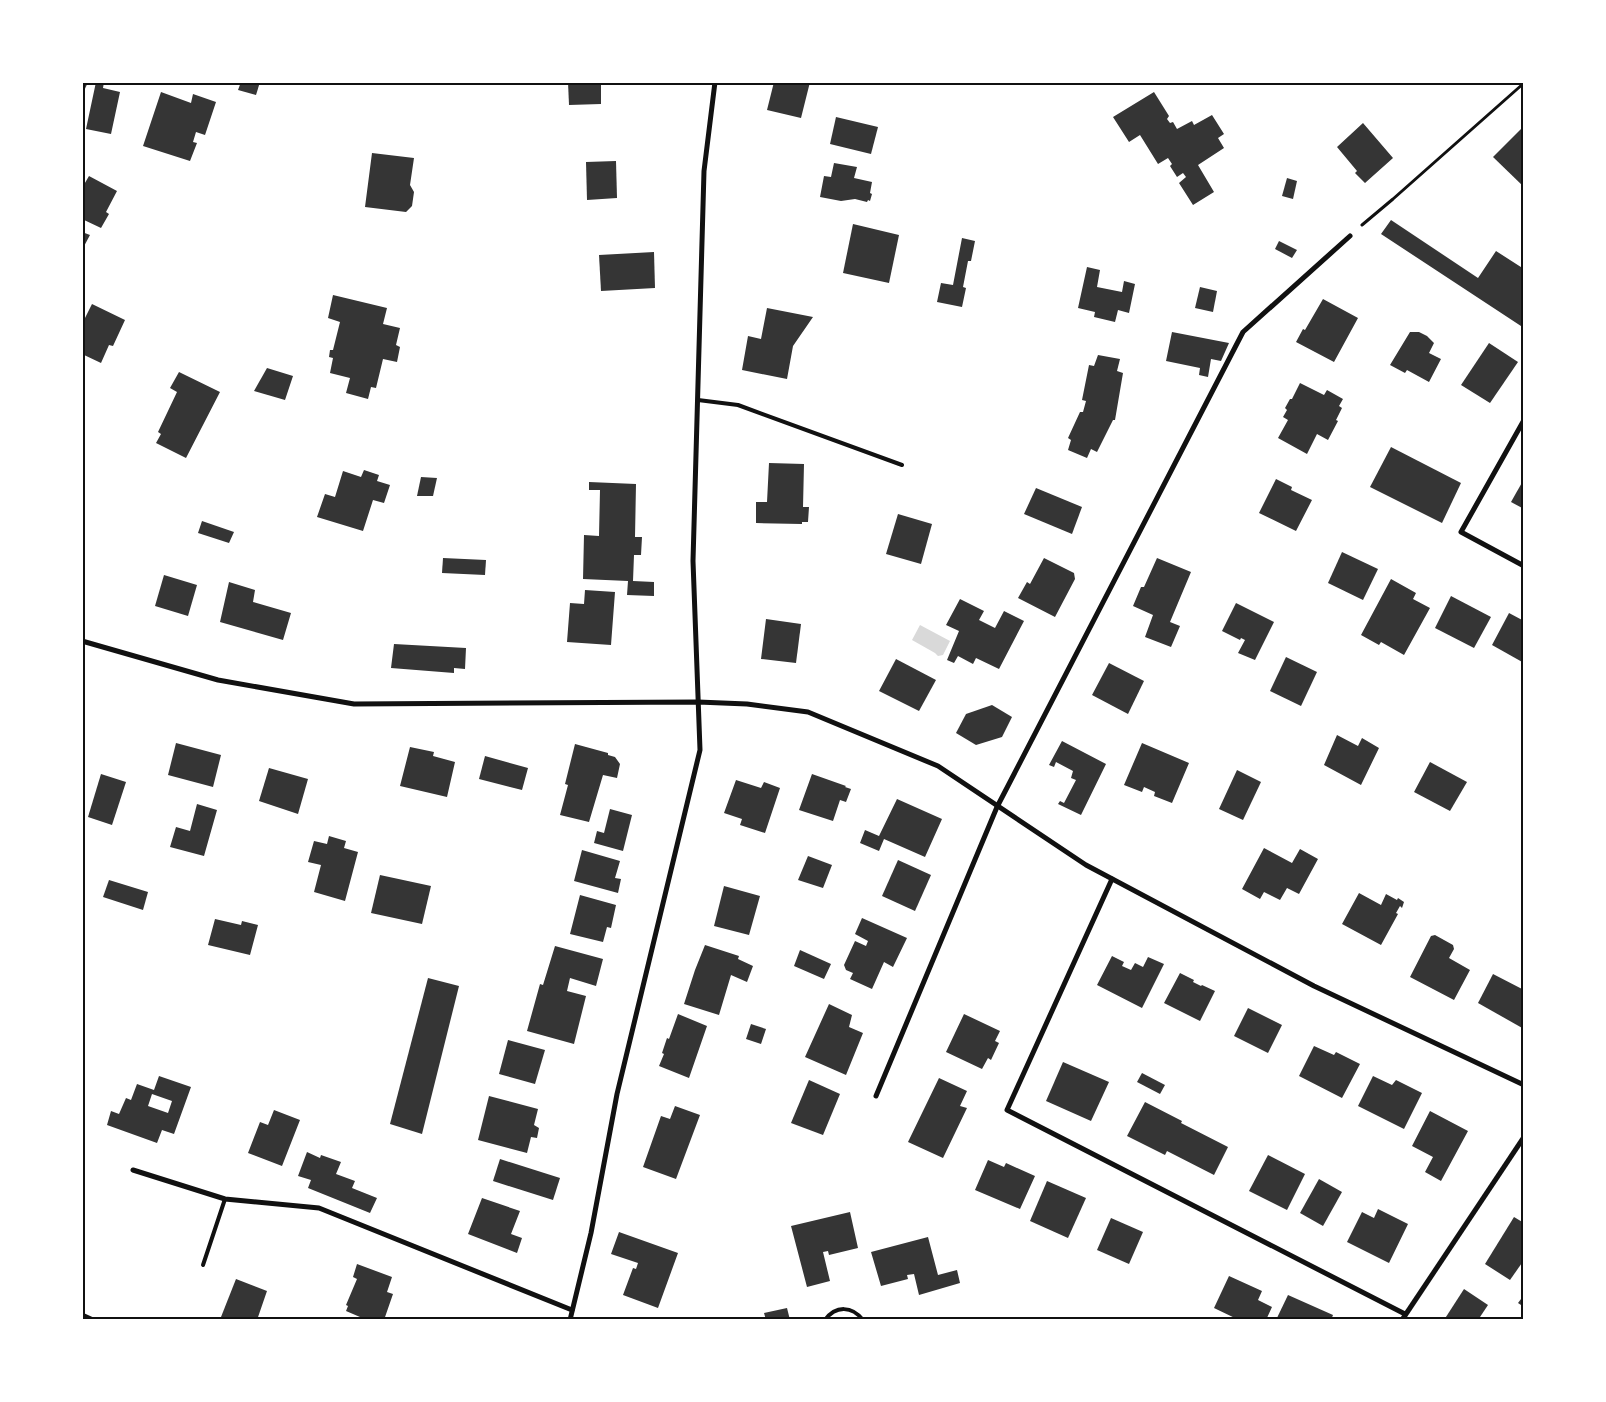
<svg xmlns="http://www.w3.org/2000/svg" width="1606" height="1402" viewBox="0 0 1606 1402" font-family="Roboto,sans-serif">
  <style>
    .water { fill: #d9d9d9 }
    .building { fill: #353535; fill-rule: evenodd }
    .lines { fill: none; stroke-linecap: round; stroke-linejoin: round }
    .path { stroke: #111; stroke-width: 3 }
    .service { stroke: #111; stroke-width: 4 }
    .minor { stroke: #111; stroke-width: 5 }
    .neatline { fill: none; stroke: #111; stroke-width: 2 }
  </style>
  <rect width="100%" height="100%" fill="#fff"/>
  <polygon class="water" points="920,625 950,641 943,655 938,656 935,653 912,640"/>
  <g class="building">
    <polygon points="82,82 88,82 84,91 82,90"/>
    <polygon points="96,82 104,82 103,88 120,92 111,134 86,129"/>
    <polygon points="241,82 260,82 256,95 238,90"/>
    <polygon points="568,82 601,82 601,104 569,105"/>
    <polygon points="774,82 810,82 801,118 767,110"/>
    <polygon points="161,92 191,103 193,94 216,102 205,135 196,132 193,142 197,143 190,161 143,146"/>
    <polygon points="1154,92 1169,116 1167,119 1170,123 1173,122 1177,129 1192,121 1194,125 1212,115 1224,134 1218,138 1224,148 1198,165 1214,192 1193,205 1179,183 1186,177 1183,173 1177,177 1170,166 1172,164 1168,158 1158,164 1140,135 1129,142 1113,117"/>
    <polygon points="836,117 878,127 871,154 830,144"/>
    <polygon points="1363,123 1393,158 1365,183 1355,173 1357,171 1337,147"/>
    <polygon points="1524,126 1524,187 1493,157"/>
    <polygon points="372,153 414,158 410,185 414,192 412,206 406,212 365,207"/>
    <polygon points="616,161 617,198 587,200 586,162"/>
    <polygon points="834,163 857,167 854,178 872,182 870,193 872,194 870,201 868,200 867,202 855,199 841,201 820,197 824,176 831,177"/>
    <polygon points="89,176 117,191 106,212 109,214 101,228 82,219 82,188"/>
    <polygon points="1287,178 1297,181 1293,199 1282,196"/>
    <polygon points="1391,220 1478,278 1496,251 1524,269 1524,328 1381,234"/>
    <polygon points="853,224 899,235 889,283 843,273"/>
    <polygon points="82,232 90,235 82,250"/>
    <polygon points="962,238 975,241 971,261 968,261 963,287 966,288 962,307 937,302 941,283 953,285"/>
    <polygon points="1279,241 1297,250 1292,258 1275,249"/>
    <polygon points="654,252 655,288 601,291 599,255"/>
    <polygon points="1087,267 1100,270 1097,287 1122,292 1124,281 1135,284 1129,313 1118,310 1115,322 1094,317 1095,312 1078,308"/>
    <polygon points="1200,287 1217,291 1213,312 1195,308"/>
    <polygon points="333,295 387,308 383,324 400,328 396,345 400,347 397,362 383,359 376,388 371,387 368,399 346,393 350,378 330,373 333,358 329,357 330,350 333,350 340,322 328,318"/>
    <polygon points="1323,299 1358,318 1334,362 1296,342 1303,329 1305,330"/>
    <polygon points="92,304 125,320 113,346 109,345 101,363 82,354 82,324"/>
    <polygon points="767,308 813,317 793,346 787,379 742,370 748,336 761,339"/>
    <polygon points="1172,332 1229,343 1221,361 1211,359 1208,377 1199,375 1200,368 1166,361"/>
    <polygon points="1410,332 1419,332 1427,336 1434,343 1429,353 1441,359 1429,382 1407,370 1405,373 1390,365"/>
    <polygon points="1489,343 1518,362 1490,403 1461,385"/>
    <polygon points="1098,355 1120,359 1117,371 1123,373 1115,420 1113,420 1097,452 1091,449 1087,458 1068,450 1071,440 1068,438 1080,412 1083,412 1086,401 1082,400 1089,365 1094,366"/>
    <polygon points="267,368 293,376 285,400 254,391"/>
    <polygon points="179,372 220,392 186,458 156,443 161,434 158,432 177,392 170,388"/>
    <polygon points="1300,383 1324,395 1327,390 1343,399 1339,406 1342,408 1336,420 1338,421 1328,440 1317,434 1307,454 1278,438 1288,420 1283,417 1287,410 1285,408 1290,399 1292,399"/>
    <polygon points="1391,447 1461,483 1442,523 1370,487"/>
    <polygon points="769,463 804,464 803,507 809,507 808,522 802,522 802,524 756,523 756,502 767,502"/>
    <polygon points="364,470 379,475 377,481 390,485 384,503 373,500 363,531 317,517 325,494 335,497 343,471 361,477"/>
    <polygon points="421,477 437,478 433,496 417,496"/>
    <polygon points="1276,479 1292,487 1291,490 1312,500 1296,531 1259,513"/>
    <polygon points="1524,479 1524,509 1511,502"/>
    <polygon points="589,482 636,484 635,537 642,537 641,555 634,555 633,581 654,582 654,596 627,595 628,581 583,579 584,535 599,536 600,490 589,490"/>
    <polygon points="1036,488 1082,507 1072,534 1024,514"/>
    <polygon points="898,514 932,524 921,564 886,554"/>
    <polygon points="202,521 234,532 229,543 198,533"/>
    <polygon points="1342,552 1378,569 1363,600 1328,583"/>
    <polygon points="443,558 486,560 485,575 442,573"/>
    <polygon points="1044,558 1074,573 1075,579 1055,617 1018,598 1027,582 1030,584"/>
    <polygon points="1157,558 1191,572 1170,622 1180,626 1171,647 1145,637 1153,615 1133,606 1141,587 1144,587"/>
    <polygon points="164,575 197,585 188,616 155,606"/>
    <polygon points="1391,579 1416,593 1413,599 1430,608 1404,655 1381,642 1379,645 1361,635"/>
    <polygon points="229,582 255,590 253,602 291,613 283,640 220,622"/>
    <polygon points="585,590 615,592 611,645 567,642 570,603 584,604"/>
    <polygon points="1451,596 1491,617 1474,648 1435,628"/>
    <polygon points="960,599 984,611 979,620 995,628 1004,611 1024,621 999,669 976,658 973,664 958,656 954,663 947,660 959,631 946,625"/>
    <polygon points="1236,603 1274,622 1255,660 1238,653 1245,640 1241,638 1240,640 1222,631"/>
    <polygon points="1509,613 1524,621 1524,663 1492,645"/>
    <polygon points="766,619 801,624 796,663 761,659"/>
    <polygon points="394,644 466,648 465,669 454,668 454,673 391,668"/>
    <polygon points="1286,657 1317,672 1301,706 1270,691"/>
    <polygon points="896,659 936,680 919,711 879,691"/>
    <polygon points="1109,663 1144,681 1128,714 1092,695"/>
    <polygon points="992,705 1012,717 1002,737 976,745 956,733 966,714"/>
    <polygon points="1337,735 1358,746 1362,738 1379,748 1361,785 1324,765"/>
    <polygon points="1062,741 1106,764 1081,815 1058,804 1060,801 1064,803 1076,780 1071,778 1073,771 1056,762 1054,767 1049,765"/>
    <polygon points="176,743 221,755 213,787 168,775"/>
    <polygon points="1142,743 1189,763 1172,803 1154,796 1155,792 1144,787 1142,792 1124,785"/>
    <polygon points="575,744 608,753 608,755 615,757 620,764 617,778 603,775 589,822 560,815 568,785 565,784"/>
    <polygon points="410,747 434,752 433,756 455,762 447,797 400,786"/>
    <polygon points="485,756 528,768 522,790 479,779"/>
    <polygon points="1430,762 1467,782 1450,811 1414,792"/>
    <polygon points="269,768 308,779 298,814 259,801"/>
    <polygon points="1237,770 1261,782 1243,820 1219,809"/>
    <polygon points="101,774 126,782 112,825 88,817"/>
    <polygon points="812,774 846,786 845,787 851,789 846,802 840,800 833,821 799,810"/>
    <polygon points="736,780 761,788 764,782 780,788 765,833 740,825 742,819 724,813"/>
    <polygon points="897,799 942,819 925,857 884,839 879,851 860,843 865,830 879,836"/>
    <polygon points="197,804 217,810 204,856 170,847 176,827 190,831"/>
    <polygon points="610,809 632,815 623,851 594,843 597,831 604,833"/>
    <polygon points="329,836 346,841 344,848 358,852 345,901 314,892 321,865 308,862 314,841 327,844"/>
    <polygon points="1264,848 1292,863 1300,849 1318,859 1299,894 1287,888 1280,900 1264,892 1260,899 1242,889"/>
    <polygon points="582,850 620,861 615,878 621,879 618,893 574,881"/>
    <polygon points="808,856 832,865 823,888 798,880"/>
    <polygon points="898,860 931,875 915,911 882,896"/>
    <polygon points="380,875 431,886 422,924 371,913"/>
    <polygon points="109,880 148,892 143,910 103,897"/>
    <polygon points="724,886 760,896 749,935 714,926"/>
    <polygon points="1359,893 1381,905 1386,894 1397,900 1398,898 1404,902 1402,908 1400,906 1396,913 1398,914 1381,945 1342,924"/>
    <polygon points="580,895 616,905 611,928 607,927 603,942 570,934"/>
    <polygon points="862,918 907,938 893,967 884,962 872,989 850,979 853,973 846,970 844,965 855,941 866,946 868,941 855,934"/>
    <polygon points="215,919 241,925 242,921 258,925 250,955 208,945"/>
    <polygon points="1435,935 1453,945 1454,949 1449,958 1470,970 1454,1000 1410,977 1431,936"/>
    <polygon points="705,945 739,956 738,959 753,966 747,982 731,975 719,1015 684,1004 695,970"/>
    <polygon points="555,946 603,959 596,986 570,978 567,991 586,996 574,1044 527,1031 540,984 543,985"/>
    <polygon points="800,950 831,964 824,979 794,966"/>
    <polygon points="1112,956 1124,962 1122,966 1131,970 1135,963 1143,967 1148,957 1164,964 1142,1008 1097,985"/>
    <polygon points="1180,973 1194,980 1193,982 1201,986 1202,985 1215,991 1200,1021 1164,1003"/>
    <polygon points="1493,974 1524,990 1524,1029 1478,1003"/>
    <polygon points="428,978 459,986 422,1134 390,1124"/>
    <polygon points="829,1004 852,1015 849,1027 863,1033 846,1075 805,1057"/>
    <polygon points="1248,1008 1282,1025 1268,1053 1234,1036"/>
    <polygon points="678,1014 707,1026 689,1078 659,1066 664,1054 662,1053 667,1038 669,1039"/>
    <polygon points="964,1014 1000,1031 995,1041 999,1043 991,1060 988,1058 982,1069 946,1052"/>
    <polygon points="751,1024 766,1029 761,1044 746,1039"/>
    <polygon points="508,1040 545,1050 535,1084 499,1074"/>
    <polygon points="1314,1046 1334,1055 1336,1052 1360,1064 1342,1098 1299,1076"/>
    <polygon points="1063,1062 1109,1082 1091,1121 1046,1101"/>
    <polygon points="1142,1073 1165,1085 1160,1094 1137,1082"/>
    <path d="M159,1076L191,1087L174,1134L162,1130L157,1143L107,1125L111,1111L119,1114L126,1098L131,1100L137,1084L154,1090ZM152,1094L172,1101L168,1113L148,1106Z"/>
    <polygon points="1373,1076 1392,1085 1396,1080 1422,1093 1404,1129 1358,1106"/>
    <polygon points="939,1078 967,1091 960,1106 967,1108 943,1158 908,1142"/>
    <polygon points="809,1080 840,1094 823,1135 791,1123"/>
    <polygon points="489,1096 538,1109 534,1125 539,1128 537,1138 531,1137 527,1153 478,1140"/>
    <polygon points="1145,1102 1182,1121 1181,1123 1228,1147 1214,1175 1167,1151 1165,1155 1127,1136"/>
    <polygon points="675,1106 700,1115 676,1179 643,1167 661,1116 670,1119"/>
    <polygon points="274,1110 300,1120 282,1166 248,1153 260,1122 268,1125"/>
    <polygon points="1430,1111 1468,1131 1441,1181 1425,1172 1433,1157 1412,1146"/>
    <polygon points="307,1152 320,1158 321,1155 341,1162 336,1174 355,1181 352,1188 377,1198 370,1213 308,1188 311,1180 298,1176"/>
    <polygon points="1268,1155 1305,1174 1287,1210 1249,1191"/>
    <polygon points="500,1159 560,1178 553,1200 493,1181"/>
    <polygon points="988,1160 1004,1167 1006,1163 1035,1176 1020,1209 975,1190"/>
    <polygon points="1319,1179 1342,1192 1323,1226 1300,1213"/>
    <polygon points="1047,1181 1086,1198 1068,1238 1030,1221"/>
    <polygon points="482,1198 520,1211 511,1234 522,1238 517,1253 468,1234"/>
    <polygon points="1378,1209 1408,1224 1389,1263 1347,1242 1362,1212 1374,1218"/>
    <polygon points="850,1212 858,1248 829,1255 828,1251 823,1252 830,1281 807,1287 791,1226"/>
    <polygon points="1514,1217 1524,1223 1524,1260 1510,1280 1485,1264"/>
    <polygon points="1111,1218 1143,1232 1129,1264 1097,1250"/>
    <polygon points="619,1232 678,1253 658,1308 623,1295 633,1268 636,1269 638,1263 611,1254"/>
    <polygon points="928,1237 938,1275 957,1270 960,1283 919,1295 914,1274 907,1275 908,1279 881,1286 871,1252"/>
    <polygon points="357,1264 392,1277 387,1292 393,1294 384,1320 367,1320 346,1311 348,1306 346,1305 357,1279 353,1277"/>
    <polygon points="1229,1276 1262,1291 1258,1300 1272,1307 1266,1320 1239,1320 1214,1308"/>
    <polygon points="236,1279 267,1291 257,1320 228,1320 221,1317"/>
    <polygon points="1464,1289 1488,1305 1478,1320 1444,1320"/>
    <polygon points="1288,1295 1333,1315 1331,1320 1276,1320"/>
    <polygon points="1524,1295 1524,1307 1518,1303"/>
    <polygon points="787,1308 790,1320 766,1320 764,1313"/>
  </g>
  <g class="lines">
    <polyline class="path" points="1362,225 1393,199 1524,83"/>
    <g class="service">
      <polyline points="698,400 738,405 902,465"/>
      <polyline points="203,1265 225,1199"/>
      <path d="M825,1320C836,1305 852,1306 863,1320"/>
    </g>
    <g class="minor">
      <polyline points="1524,420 1461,532 1524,566"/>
      <polyline points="82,641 218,680 354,704 698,702 747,704 808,712 938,766 1086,865 1314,986 1524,1085"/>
      <polyline points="1112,879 1007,1110 1405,1314"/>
      <polyline points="876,1096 997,807 1243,332 1350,236"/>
      <polyline points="133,1170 225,1199 319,1208 572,1310"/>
      <polyline points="82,1315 93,1320"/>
      <polyline points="570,1320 591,1233 617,1094 700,750 693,561 704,171 715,82"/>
      <polyline points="1402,1320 1524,1137"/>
    </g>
  </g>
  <rect width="1606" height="1402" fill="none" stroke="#ffffff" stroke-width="168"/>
  <rect x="84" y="84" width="1438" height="1234" class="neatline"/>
</svg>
